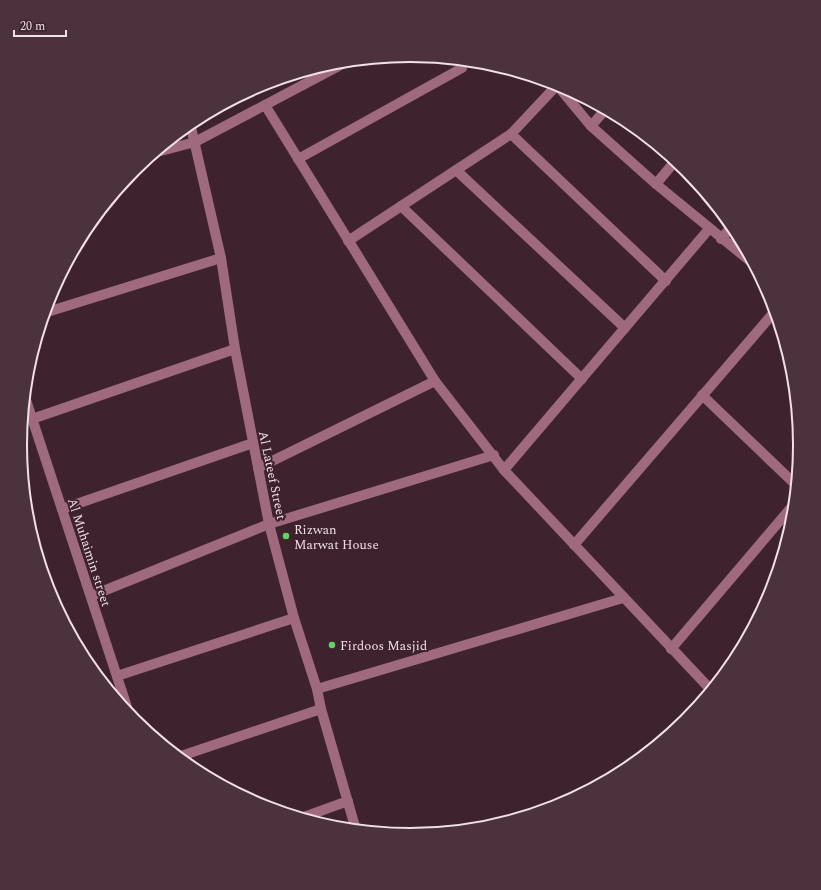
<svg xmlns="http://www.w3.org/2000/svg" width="821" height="890" viewBox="0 0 821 890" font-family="Spectral,serif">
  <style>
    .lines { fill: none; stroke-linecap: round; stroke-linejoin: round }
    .minor { stroke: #9f697e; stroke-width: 10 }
    .poi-dot { fill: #63d468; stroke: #3e232e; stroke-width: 1.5 }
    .labels { text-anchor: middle; stroke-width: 4; stroke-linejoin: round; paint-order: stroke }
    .street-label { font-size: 13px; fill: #f2e0e6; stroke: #3e232e }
    .poi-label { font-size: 13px; fill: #f2e0e6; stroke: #3e232e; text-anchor: start }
    .rim { fill: none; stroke: #f2e0e6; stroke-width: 2 }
  </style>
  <rect width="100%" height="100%" fill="#3e232e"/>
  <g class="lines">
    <g class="minor">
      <polyline points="557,85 591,126 656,184 756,266"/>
      <polyline points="265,105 435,381 504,470 712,691"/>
      <polyline points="190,123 221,258 235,349 269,524 294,618 317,689 321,709 356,830"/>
      <polyline points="591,126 606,109"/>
      <polyline points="511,134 666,281"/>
      <polyline points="153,153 195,142 350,60"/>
      <polyline points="298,159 462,68"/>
      <polyline points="456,170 625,328"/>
      <polyline points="656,184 676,160"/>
      <polyline points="401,206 582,379"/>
      <polyline points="721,239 733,225"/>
      <polyline points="348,241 511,134 558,84"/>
      <polyline points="44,313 221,258"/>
      <polyline points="702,395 797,486"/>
      <polyline points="25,397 130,716"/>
      <polyline points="32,419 235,349"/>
      <polyline points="258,468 435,381"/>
      <polyline points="504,470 709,229"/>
      <polyline points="62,509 253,443"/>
      <polyline points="574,545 776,310"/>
      <polyline points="91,596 269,524 494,455"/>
      <polyline points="671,649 795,503"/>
      <polyline points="117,676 294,618"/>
      <polyline points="317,689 623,598"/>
      <polyline points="178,757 321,709"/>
      <polyline points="301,818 348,801"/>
    </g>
  </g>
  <g class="poi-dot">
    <circle cx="286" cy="536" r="4"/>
    <circle cx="332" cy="645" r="4"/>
  </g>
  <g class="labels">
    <g class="street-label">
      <text transform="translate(273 475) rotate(78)" y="5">Al Lateef Street</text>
      <text transform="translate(90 552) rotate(72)" y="5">Al Muhaimin street</text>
    </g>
    <g class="poi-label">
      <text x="294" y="534">Rizwan<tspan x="294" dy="15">Marwat House</tspan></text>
      <text x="340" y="650">Firdoos Masjid</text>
    </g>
  </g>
  <path d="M0 0H821V890H0ZM27 445a383 383 0 1 1 766 0a383 383 0 1 1-766 0Z" fill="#4c323d" fill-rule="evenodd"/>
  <path class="rim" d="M27 445a383 383 0 1 1 766 0a383 383 0 1 1-766 0Z"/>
  <path d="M14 30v6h52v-6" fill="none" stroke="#f2e0e6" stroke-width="2"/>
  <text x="20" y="30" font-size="12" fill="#f2e0e6" stroke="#3e232e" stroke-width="3" paint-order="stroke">20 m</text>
</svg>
